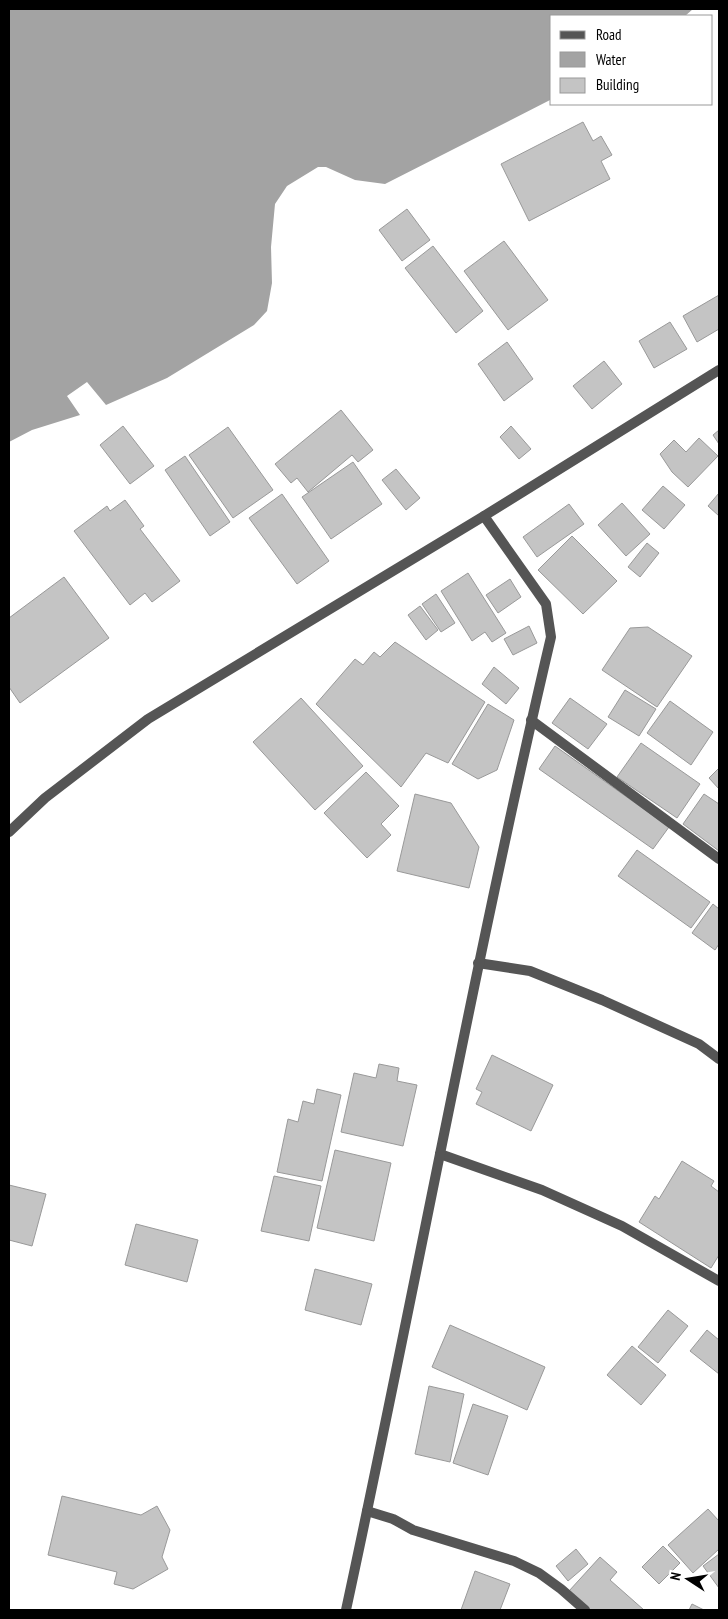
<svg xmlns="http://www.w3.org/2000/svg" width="728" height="1619" viewBox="0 0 728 1619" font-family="'PT Sans Narrow',sans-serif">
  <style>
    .water { fill: #a3a3a3 }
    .building { fill: #c4c4c4; stroke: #999 }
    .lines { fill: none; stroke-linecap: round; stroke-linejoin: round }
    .service { stroke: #555; stroke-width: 10 }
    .minor { stroke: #555; stroke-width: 10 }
    .tertiary { stroke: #555; stroke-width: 10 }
  </style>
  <rect width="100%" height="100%" fill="#fff"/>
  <polygon class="water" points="9,9 693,9 685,16 552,16 552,99 385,184 355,180 326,167 318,167 287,186 275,204 271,247 272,283 267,311 254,325 167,378 106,405 87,382 67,396 80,415 32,430 9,442"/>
  <g class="building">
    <polygon points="583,122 593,141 601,136 612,155 601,161 610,179 529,221 501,164"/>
    <polygon points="407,209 430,240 402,261 379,230"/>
    <polygon points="504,241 548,300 508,330 464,271"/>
    <polygon points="433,246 483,311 456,333 405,268"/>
    <polygon points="719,295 719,329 697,342 683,316"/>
    <polygon points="670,322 687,349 654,368 639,341"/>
    <polygon points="507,342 533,379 504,401 478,364"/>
    <polygon points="604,361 622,384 592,409 573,386"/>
    <polygon points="341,410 373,450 358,462 352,455 308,492 297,478 291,483 275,464"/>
    <polygon points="123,426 154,466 130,484 100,445"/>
    <polygon points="511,426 531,449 519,459 500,437"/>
    <polygon points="228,427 273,490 233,518 189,455"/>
    <polygon points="719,430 719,444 713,435"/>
    <polygon points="699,438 718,456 688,487 672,472 660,454 674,440 686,452"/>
    <polygon points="185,456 230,522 210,536 165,470"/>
    <polygon points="353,462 382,504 331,539 302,497"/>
    <polygon points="396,469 420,498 406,510 382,480"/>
    <polygon points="663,486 685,505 664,529 642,510"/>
    <polygon points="719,493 719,516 708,506"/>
    <polygon points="282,494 329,561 297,584 249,518"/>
    <polygon points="125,500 144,526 140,529 180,581 152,602 145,593 130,605 74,531 107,506 110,511"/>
    <polygon points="622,503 650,534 626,556 598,525"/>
    <polygon points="569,504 584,524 537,557 523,537"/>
    <polygon points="572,536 617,581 583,614 538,570"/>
    <polygon points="647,543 659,553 640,577 628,567"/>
    <polygon points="468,573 506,633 492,642 485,632 472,641 441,591"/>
    <polygon points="64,577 109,638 20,703 9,687 9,618"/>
    <polygon points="510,579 521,597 498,613 486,595"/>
    <polygon points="436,594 455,623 441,632 422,604"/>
    <polygon points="420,606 438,630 426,640 408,615"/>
    <polygon points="529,626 537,643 513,655 504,639"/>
    <polygon points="648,627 692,656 657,707 602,670 630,628"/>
    <polygon points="395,642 485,702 448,763 426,753 401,787 316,704 355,659 363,665 374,652 380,657"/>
    <polygon points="494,667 519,688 506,704 482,684"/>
    <polygon points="625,690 656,709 639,736 608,717"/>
    <polygon points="301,698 363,766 315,810 253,742"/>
    <polygon points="570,698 607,724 588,749 552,723"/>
    <polygon points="670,701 713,732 691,765 647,733"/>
    <polygon points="488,704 514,720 497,770 478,779 452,764"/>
    <polygon points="641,743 700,784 677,818 617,777"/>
    <polygon points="555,746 669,827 653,849 539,769"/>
    <polygon points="719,768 719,789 709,778"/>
    <polygon points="366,772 399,806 381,824 391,835 367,858 324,813"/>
    <polygon points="415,794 451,803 479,847 469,888 397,871"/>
    <polygon points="704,794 719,804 719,851 683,824"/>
    <polygon points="637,850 710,902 691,928 618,876"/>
    <polygon points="713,904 719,909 719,944 715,950 692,933"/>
    <polygon points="492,1055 553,1085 531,1131 476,1104 482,1092 476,1089"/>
    <polygon points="379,1064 399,1068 397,1081 417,1085 403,1146 341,1132 354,1073 376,1078"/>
    <polygon points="317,1089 341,1095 322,1181 277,1172 288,1119 298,1122 303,1101 314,1104"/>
    <polygon points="335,1150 391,1163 374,1241 317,1228"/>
    <polygon points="682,1161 714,1181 711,1186 719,1192 719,1255 711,1268 639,1222 655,1196 659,1199"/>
    <polygon points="274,1176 321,1186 309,1241 261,1231"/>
    <polygon points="9,1185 46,1194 32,1246 9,1240"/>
    <polygon points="136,1224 198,1240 187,1282 125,1265"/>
    <polygon points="315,1269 372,1284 361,1325 305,1310"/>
    <polygon points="668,1310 688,1326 658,1363 638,1347"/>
    <polygon points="450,1325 545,1367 527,1410 432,1367"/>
    <polygon points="707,1330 719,1340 719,1374 690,1351"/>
    <polygon points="632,1346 666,1375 641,1405 607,1375"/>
    <polygon points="429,1386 464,1394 450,1462 415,1454"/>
    <polygon points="473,1404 508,1416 488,1475 453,1463"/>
    <polygon points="62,1496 141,1515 157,1506 170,1530 162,1557 168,1569 133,1589 114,1584 117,1572 48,1555"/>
    <polygon points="708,1509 719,1521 719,1549 693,1573 668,1545"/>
    <polygon points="663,1546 680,1563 659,1584 642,1567"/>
    <polygon points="576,1549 588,1564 568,1581 556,1566"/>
    <polygon points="719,1554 719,1588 703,1566"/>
    <polygon points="600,1557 617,1572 610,1580 644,1610 591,1610 569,1591"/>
    <polygon points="475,1571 510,1584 500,1610 461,1610"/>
    <polygon points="692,1604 704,1610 689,1610"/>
  </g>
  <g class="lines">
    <g class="service">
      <polyline points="531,720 719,859"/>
      <polyline points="478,963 530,971 602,1000 699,1044 719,1059"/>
      <polyline points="440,1154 542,1190 622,1226 719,1281"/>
      <polyline points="367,1511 393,1519 413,1530 514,1561 539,1573 561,1589 585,1610"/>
    </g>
    <path class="minor" d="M346,1610C416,1286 475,960 551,637L546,604L484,516"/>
    <polyline class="tertiary" points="9,832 45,798 148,719 484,516 719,370"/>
  </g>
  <rect width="728" height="1619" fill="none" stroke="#000000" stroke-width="20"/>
  <rect x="550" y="15" width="162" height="90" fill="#ffffff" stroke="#999999"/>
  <rect x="560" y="31" width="25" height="8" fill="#555555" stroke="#999999"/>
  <text x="596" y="40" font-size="15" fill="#000000">Road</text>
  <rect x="560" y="52" width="25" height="15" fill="#a3a3a3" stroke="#999999"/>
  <text x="596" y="65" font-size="15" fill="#000000">Water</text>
  <rect x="560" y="78" width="25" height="15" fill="#c4c4c4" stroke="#999999"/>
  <text x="596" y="90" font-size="15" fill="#000000">Building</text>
  <g transform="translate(688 1579) rotate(282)" stroke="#ffffff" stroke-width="4" paint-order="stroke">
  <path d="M0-4L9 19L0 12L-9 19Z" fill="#000000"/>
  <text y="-8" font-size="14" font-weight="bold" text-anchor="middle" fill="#000000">N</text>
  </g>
</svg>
